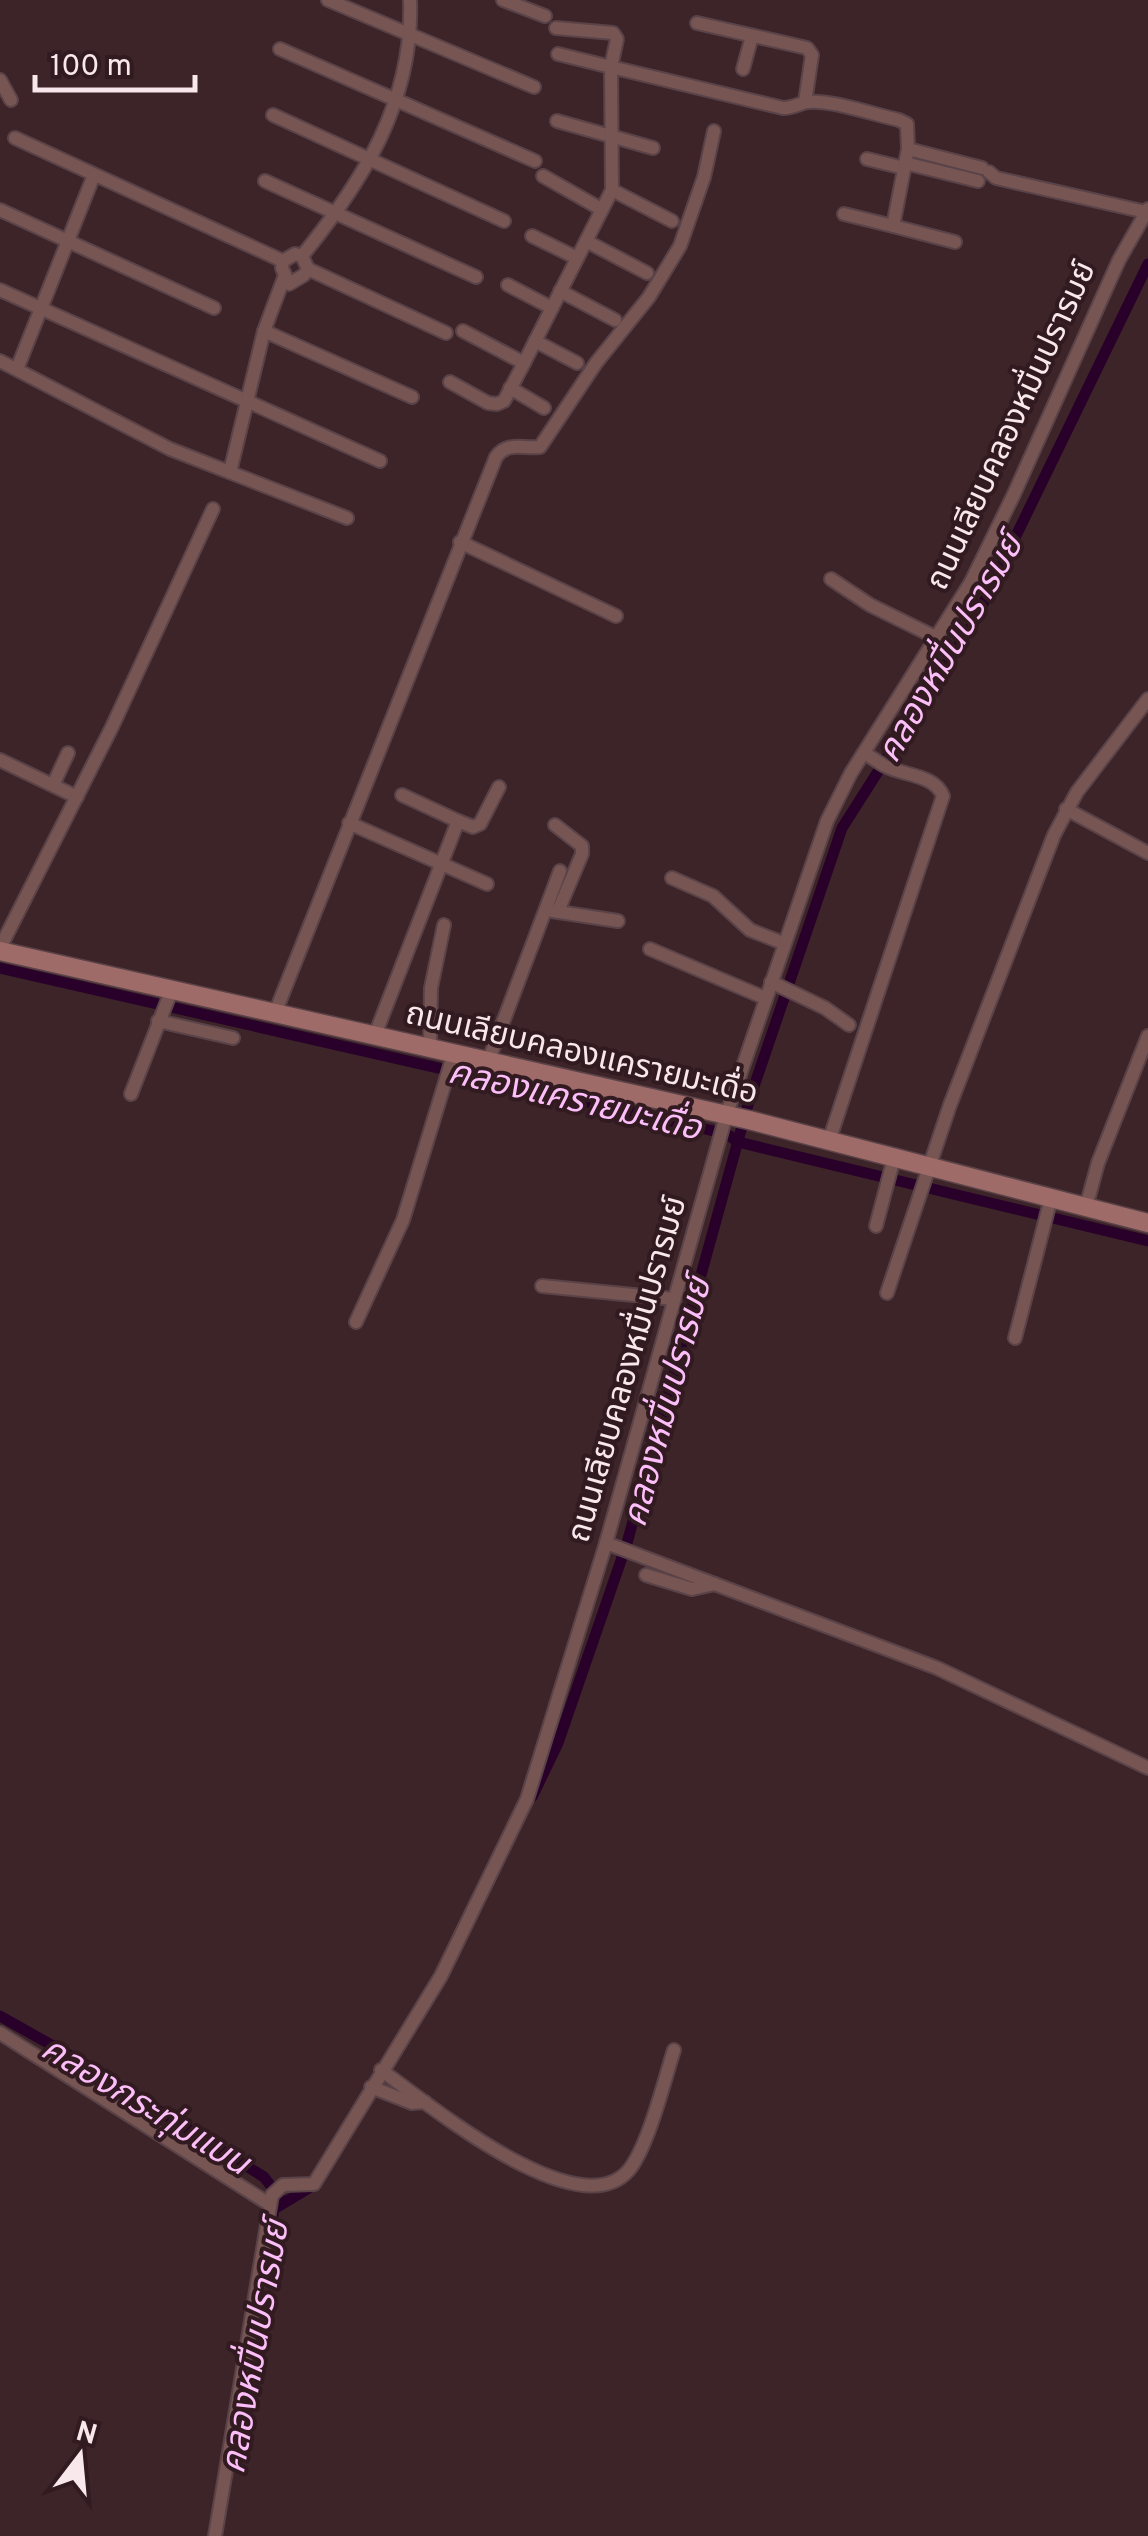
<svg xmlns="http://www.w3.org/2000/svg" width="1148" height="2536" viewBox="0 0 1148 2536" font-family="Overpass,'Noto Sans Thai',sans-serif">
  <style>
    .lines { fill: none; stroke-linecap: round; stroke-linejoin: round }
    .canal { stroke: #29002a; stroke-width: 11 }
    .street-casing { stroke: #5a4348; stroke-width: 16 }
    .secondary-casing { stroke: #5a4348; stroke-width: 21 }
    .street { stroke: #765553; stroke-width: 12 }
    .secondary { stroke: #9f6b68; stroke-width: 18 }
    .labels { text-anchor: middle; stroke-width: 8; stroke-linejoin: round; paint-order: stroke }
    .street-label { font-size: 32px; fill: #f8e7eb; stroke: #311a20 }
    .water-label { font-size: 35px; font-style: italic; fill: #fbbef8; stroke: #311a20 }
  </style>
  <rect width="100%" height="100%" fill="#3c2429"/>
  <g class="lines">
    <g class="canal">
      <polyline points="0,968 727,1134 738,1142 1148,1241"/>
      <polyline points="532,1797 558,1743 627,1543 749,1101 842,828 977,616 1148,264"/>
      <polyline points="0,2016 78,2060 264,2177 280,2198"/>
      <polyline points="272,2220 274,2209 317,2183"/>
    </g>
    <defs>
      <g id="street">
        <polyline points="328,0 534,87"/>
        <polyline points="503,0 545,16"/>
        <polyline points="697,23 807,48 812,55 805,102"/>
        <polyline points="556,28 613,33 617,39 611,67 558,54"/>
        <polyline points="280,49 535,161"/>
        <polyline points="743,69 752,36"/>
        <polyline points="0,80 11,100"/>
        <polyline points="273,115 504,221"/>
        <polyline points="557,121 653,148"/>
        <polyline points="15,138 283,261"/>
        <polyline points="908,149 982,168"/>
        <polyline points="867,159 904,168"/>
        <polyline points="905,163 978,181"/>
        <polyline points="989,172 996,178 1146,212"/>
        <polyline points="543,176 601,209"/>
        <polyline points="265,181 476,277"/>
        <polyline points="612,190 672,221"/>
        <polyline points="0,210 214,308"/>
        <polyline points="844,214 893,226"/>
        <polyline points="532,236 577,258"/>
        <polyline points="586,241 647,273"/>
        <polygon points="295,254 302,256 308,269 304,275 289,284 282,268 283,261"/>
        <path d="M302,256C363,181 414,101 410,0"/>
        <polyline points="308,269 446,333"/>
        <polyline points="508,285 552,308"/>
        <polyline points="0,290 380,461"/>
        <polyline points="560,291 615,320"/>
        <polyline points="264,331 412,397"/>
        <polyline points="463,331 524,363"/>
        <polyline points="535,341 577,363"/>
        <polyline points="0,361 170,449 347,518"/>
        <polyline points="17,369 94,175"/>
        <path d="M450,382L488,403L497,404L504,401L524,363L612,190L611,67L783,108C793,108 798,104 807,102C830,99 875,115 899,120L907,124L908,149L893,226L955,242"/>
        <polyline points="510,388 544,408"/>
        <polyline points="230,472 264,331 285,275"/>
        <polyline points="460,542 616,616"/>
        <polyline points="831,579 870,605 937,638"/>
        <polyline points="0,760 77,797"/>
        <polyline points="53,785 68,753"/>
        <polyline points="402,795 458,821"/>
        <polyline points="1066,809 1148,853"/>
        <polyline points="349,823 487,884"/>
        <polyline points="555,825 582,846 582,854 558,911"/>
        <polyline points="672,878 713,896 750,930 783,943"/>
        <polyline points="552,911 618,921"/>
        <polyline points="0,948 112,727 213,509"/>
        <polyline points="650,949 765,998"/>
        <polyline points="771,982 825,1008 849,1025"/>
        <path d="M275,1013L496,457C507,441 523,449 540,447L596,363L649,297L680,246L704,177L714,131"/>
        <polyline points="158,1021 233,1038"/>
        <polyline points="375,1035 458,821 473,827 480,824 499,787"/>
        <polyline points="430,1048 431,988 444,925"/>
        <polyline points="488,1062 560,871"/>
        <polyline points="131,1094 172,989"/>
        <path d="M829,1141L943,796C934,774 904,776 885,766C878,762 871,757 864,753"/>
        <polyline points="1086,1207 1098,1163 1148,1036"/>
        <polyline points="876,1226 894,1158"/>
        <polyline points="542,1286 674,1299"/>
        <polyline points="887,1293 950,1105 1054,835 1077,792 1148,699"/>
        <polyline points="356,1322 403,1220 454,1053"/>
        <polyline points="1015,1338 1051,1198"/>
        <polyline points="606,1543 937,1668 1148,1768"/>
        <polyline points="646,1575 692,1589 715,1584"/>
        <polyline points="0,2033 269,2204"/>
        <path d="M381,2070C426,2102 577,2228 628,2171C648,2148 664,2081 674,2050"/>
        <polyline points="371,2087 412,2103 425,2102"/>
        <polyline points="215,2536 272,2195 283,2185 314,2184 441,1976 527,1799 606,1543 726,1116 827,821 851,773 971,582 1014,494 1119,260 1148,209"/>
      </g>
      <polyline id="secondary" points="0,951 749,1120 1148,1223"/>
    </defs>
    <use href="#street" class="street-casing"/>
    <use href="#secondary" class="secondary-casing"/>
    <use href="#street" class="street"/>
    <use href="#secondary" class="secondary"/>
  </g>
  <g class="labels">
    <g class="street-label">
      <text transform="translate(1010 425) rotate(-65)" y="11">ถนนเลียบคลองหมื่นปรารมย์</text>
      <text transform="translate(582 1052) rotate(13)" y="11">ถนนเลียบคลองแครายมะเดื่อ</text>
      <text transform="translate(626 1369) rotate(-74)" y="11">ถนนเลียบคลองหมื่นปรารมย์</text>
    </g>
    <g class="water-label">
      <text transform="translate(949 648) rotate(-60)" y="12">คลองหมื่นปรารมย์</text>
      <text transform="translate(575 1099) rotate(13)" y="12">คลองแครายมะเดื่อ</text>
      <text transform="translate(666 1402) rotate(-75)" y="12">คลองหมื่นปรารมย์</text>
      <text transform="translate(146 2105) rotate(31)" y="12">คลองกระทุ่มแบน</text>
      <text transform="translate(254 2347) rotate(-80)" y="12">คลองหมื่นปรารมย์</text>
    </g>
  </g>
  <g transform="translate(80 2456) rotate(16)" stroke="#311a20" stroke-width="8" paint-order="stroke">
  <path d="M0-8L18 38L0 25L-18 38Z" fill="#f8e7eb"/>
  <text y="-15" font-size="28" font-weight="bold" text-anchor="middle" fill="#f8e7eb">N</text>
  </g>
  <path d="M35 75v15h160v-15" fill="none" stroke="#f8e7eb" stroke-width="5"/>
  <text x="50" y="75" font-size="30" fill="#f8e7eb" stroke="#311a20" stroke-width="8" paint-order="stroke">100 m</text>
</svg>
